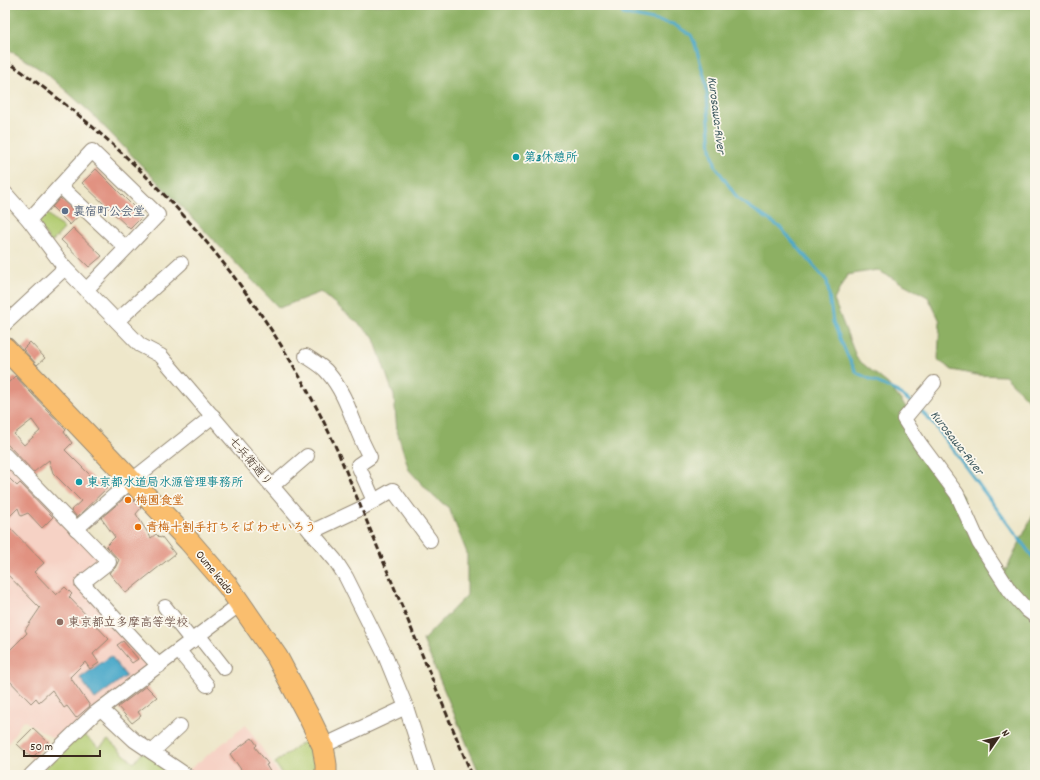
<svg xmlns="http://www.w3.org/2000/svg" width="1040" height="780" viewBox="0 0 1040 780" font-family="Dekko,'Klee One',sans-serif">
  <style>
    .built { fill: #f6d2c5 }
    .green { fill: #b2cc72; stroke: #767b48 }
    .forest { fill: #8db064; stroke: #646d41 }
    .water { fill: #4aa8c9; stroke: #426974 }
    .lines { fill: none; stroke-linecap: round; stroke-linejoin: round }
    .stream { stroke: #4aa8c9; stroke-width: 3 }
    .building { fill: #e19281; fill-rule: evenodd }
    .minor-casing { stroke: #948874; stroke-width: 16 }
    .highway-casing { stroke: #948874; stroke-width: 23 }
    .minor { stroke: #fff; stroke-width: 14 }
    .highway { stroke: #fabe6e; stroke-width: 21 }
    .rail { stroke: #3b2a1e; stroke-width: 3; stroke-dasharray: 6 3; stroke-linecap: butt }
    .culture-dot { fill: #0f9aa8; stroke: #fbf7ec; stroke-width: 1.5 }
    .service-dot { fill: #5c6f8a; stroke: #fbf7ec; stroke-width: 1.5 }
    .food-dot { fill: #e8710a; stroke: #fbf7ec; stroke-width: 1.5 }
    .education-dot { fill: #8d6e63; stroke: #fbf7ec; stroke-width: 1.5 }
    .labels { text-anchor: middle; stroke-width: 3.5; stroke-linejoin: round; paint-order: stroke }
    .culture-label { font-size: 12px; font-weight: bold; fill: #0d838f; stroke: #fbf7ec; text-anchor: start }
    .service-label { font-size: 12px; font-weight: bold; fill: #4e5e75; stroke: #fbf7ec; text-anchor: start }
    .street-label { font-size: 12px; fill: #3b2a1e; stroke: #fbf7ec }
    .food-label { font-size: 12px; font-weight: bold; fill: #c56008; stroke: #fbf7ec; text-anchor: start }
    .education-label { font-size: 12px; font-weight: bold; fill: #785e54; stroke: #fbf7ec; text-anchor: start }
    .water-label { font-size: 13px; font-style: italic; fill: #415c62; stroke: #fbf7ec }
  </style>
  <rect width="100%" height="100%" fill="#fbf7ec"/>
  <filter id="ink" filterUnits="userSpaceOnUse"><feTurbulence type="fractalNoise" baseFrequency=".025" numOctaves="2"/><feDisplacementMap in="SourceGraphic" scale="8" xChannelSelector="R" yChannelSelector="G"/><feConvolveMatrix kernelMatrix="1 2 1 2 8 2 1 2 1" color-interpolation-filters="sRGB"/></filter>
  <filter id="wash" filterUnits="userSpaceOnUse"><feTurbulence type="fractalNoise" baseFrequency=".012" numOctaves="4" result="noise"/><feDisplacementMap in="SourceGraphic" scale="16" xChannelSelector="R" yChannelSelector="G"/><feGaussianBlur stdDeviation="0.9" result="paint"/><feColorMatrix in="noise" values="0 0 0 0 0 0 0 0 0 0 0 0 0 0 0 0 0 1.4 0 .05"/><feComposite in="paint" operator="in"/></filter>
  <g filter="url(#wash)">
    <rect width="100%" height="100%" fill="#eee7ca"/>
    <g class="built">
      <polygon points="5,459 103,559 79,582 151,667 59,742 23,720 7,746 5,745"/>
      <polygon points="246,725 280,775 189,775 186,772"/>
    </g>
    <g class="green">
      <polygon points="45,211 64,229 51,243 36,221"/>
      <polygon points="82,733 99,748 108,740 134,763 143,752 176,775 38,775"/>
      <polygon points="310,737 318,757 315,775 283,775 275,763"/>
    </g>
    <polygon class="forest" points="5,5 1035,5 1035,407 1005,376 976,375 952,370 938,360 940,321 928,297 877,270 847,275 834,300 857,359 888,384 906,407 910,441 962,496 975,545 1006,570 1035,511 1035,775 480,775 423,640 467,595 467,553 449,508 434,497 409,470 397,431 394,396 373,336 321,292 279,308 91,113 46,73 5,47"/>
    <polygon class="water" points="111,656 126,676 95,699 80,678"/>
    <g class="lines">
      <g class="stream">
        <polyline points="619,5 623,14 673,24 691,35 695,44 706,83 711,149 716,167 738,199 781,228 827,281 833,322 848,357 857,373 898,392 912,403"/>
        <polyline points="918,408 932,422 1035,560"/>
      </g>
    </g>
    <g id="blocks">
      <g class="building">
        <polygon points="96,169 143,216 130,229 82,183"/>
        <polygon points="60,198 79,215 70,225 52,207"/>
        <polygon points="73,228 102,256 89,267 61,240"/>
        <polygon points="30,342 45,358 37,365 23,349"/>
        <path d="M15,376L66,430L64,432L72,443L65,450L99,484L103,480L109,486L77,517L71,510L81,501L53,473L49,460L34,472L5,442V386ZM32,420L40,431L24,445L14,434Z"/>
        <polygon points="5,474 17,486 20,483 53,517 42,528 28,513 21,516 18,508 5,521"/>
        <polygon points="128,495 141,508 136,514 151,538 156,534 160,538 162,537 175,554 126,593 109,573 115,568 119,560 106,546 115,537 101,518"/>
        <polygon points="5,523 44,563 34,572 56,595 65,587 72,594 69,597 109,639 93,654 99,663 90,669 85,662 70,677 90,706 76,718 67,706 64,708 52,690 39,702 36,698 31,703 5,676 5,655 27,633 25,630 40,608 5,572"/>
        <polygon points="123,641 138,659 132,663 117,645"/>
        <polygon points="146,686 157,697 138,712 141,716 132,723 118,707"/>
        <polygon points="33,728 48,742 32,758 17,744"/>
        <polygon points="252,738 257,745 255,747 268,764 266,765 272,775 245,775 230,754"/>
      </g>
    </g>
  </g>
  <g filter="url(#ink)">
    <use href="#blocks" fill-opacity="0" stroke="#948874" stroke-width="1"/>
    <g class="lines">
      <defs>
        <g id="minor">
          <polyline points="60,186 126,248"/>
          <polyline points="5,193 29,220 65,268 140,345 161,356 335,560 346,577 384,653 406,707 428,775"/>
          <polyline points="29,220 92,151 158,215 87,289"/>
          <polyline points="117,321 181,263"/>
          <polyline points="5,324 65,268"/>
          <path d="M306,356C313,361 323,366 328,373C349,397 354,430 370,457L358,465L374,501"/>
          <polyline points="934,383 904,419 920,444 957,494 979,543 1010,591 1027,610 1035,616"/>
          <polyline points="5,455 109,562 82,583 159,666"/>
          <polyline points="272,486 307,456"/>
          <polyline points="76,529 131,481 213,416"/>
          <polyline points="311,532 362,508 393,490 430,540"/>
          <polyline points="165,607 192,641"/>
          <polyline points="199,636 224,668"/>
          <polyline points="179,651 207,685"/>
          <polyline points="101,709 134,740 186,775"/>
          <polyline points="323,746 406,707"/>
          <polyline points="152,752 180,726"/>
          <polyline points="31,775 94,714 240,604"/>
        </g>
        <polyline id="highway" points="5,348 189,541 228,586 277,657 310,719 323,746 326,765 326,775"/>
      </defs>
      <use href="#minor" class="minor-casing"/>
      <use href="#highway" class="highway-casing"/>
      <use href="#minor" class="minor"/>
      <use href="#highway" class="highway"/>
      <path class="rail" d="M5,60C149,158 266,292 338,452L472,775"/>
    </g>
  </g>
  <g class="culture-dot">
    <circle cx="516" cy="157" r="4"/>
    <circle cx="79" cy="482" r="4"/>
  </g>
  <circle class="service-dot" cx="65" cy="211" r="4"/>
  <g class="food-dot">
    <circle cx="128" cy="500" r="4"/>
    <circle cx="138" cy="527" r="4"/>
  </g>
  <circle class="education-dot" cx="60" cy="622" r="4"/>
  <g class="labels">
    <g class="culture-label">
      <text x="524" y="161">第3休憩所</text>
      <text x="87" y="486">東京都水道局水源管理事務所</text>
    </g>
    <g class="service-label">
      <text x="73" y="215">裏宿町公会堂</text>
    </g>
    <g class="street-label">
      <text transform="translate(251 461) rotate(50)" y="4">七兵衛通り</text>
      <text transform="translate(215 572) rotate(51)" y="4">Oume kaido</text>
    </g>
    <g class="food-label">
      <text x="136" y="504">梅園食堂</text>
      <text x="146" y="531">青梅十割手打ちそば わせいろう</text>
    </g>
    <g class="education-label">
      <text x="68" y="626">東京都立多摩高等学校</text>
    </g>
    <g class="water-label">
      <text transform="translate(718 115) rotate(83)" y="5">Kurosawa-River</text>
      <text transform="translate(958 442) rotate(52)" y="5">Kurosawa-River</text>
    </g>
  </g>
  <rect width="1040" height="780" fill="none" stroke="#fbf7ec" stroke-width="20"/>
  <g transform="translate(998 738) rotate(56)" stroke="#fbf7ec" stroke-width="3" paint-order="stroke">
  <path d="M0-3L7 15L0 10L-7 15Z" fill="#3b2a1e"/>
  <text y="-6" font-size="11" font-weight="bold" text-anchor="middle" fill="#3b2a1e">N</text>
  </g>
  <path d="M24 750v6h76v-6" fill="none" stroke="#3b2a1e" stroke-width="2"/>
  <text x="30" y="750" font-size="12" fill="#3b2a1e" stroke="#fbf7ec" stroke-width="3" paint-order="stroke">50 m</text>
</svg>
